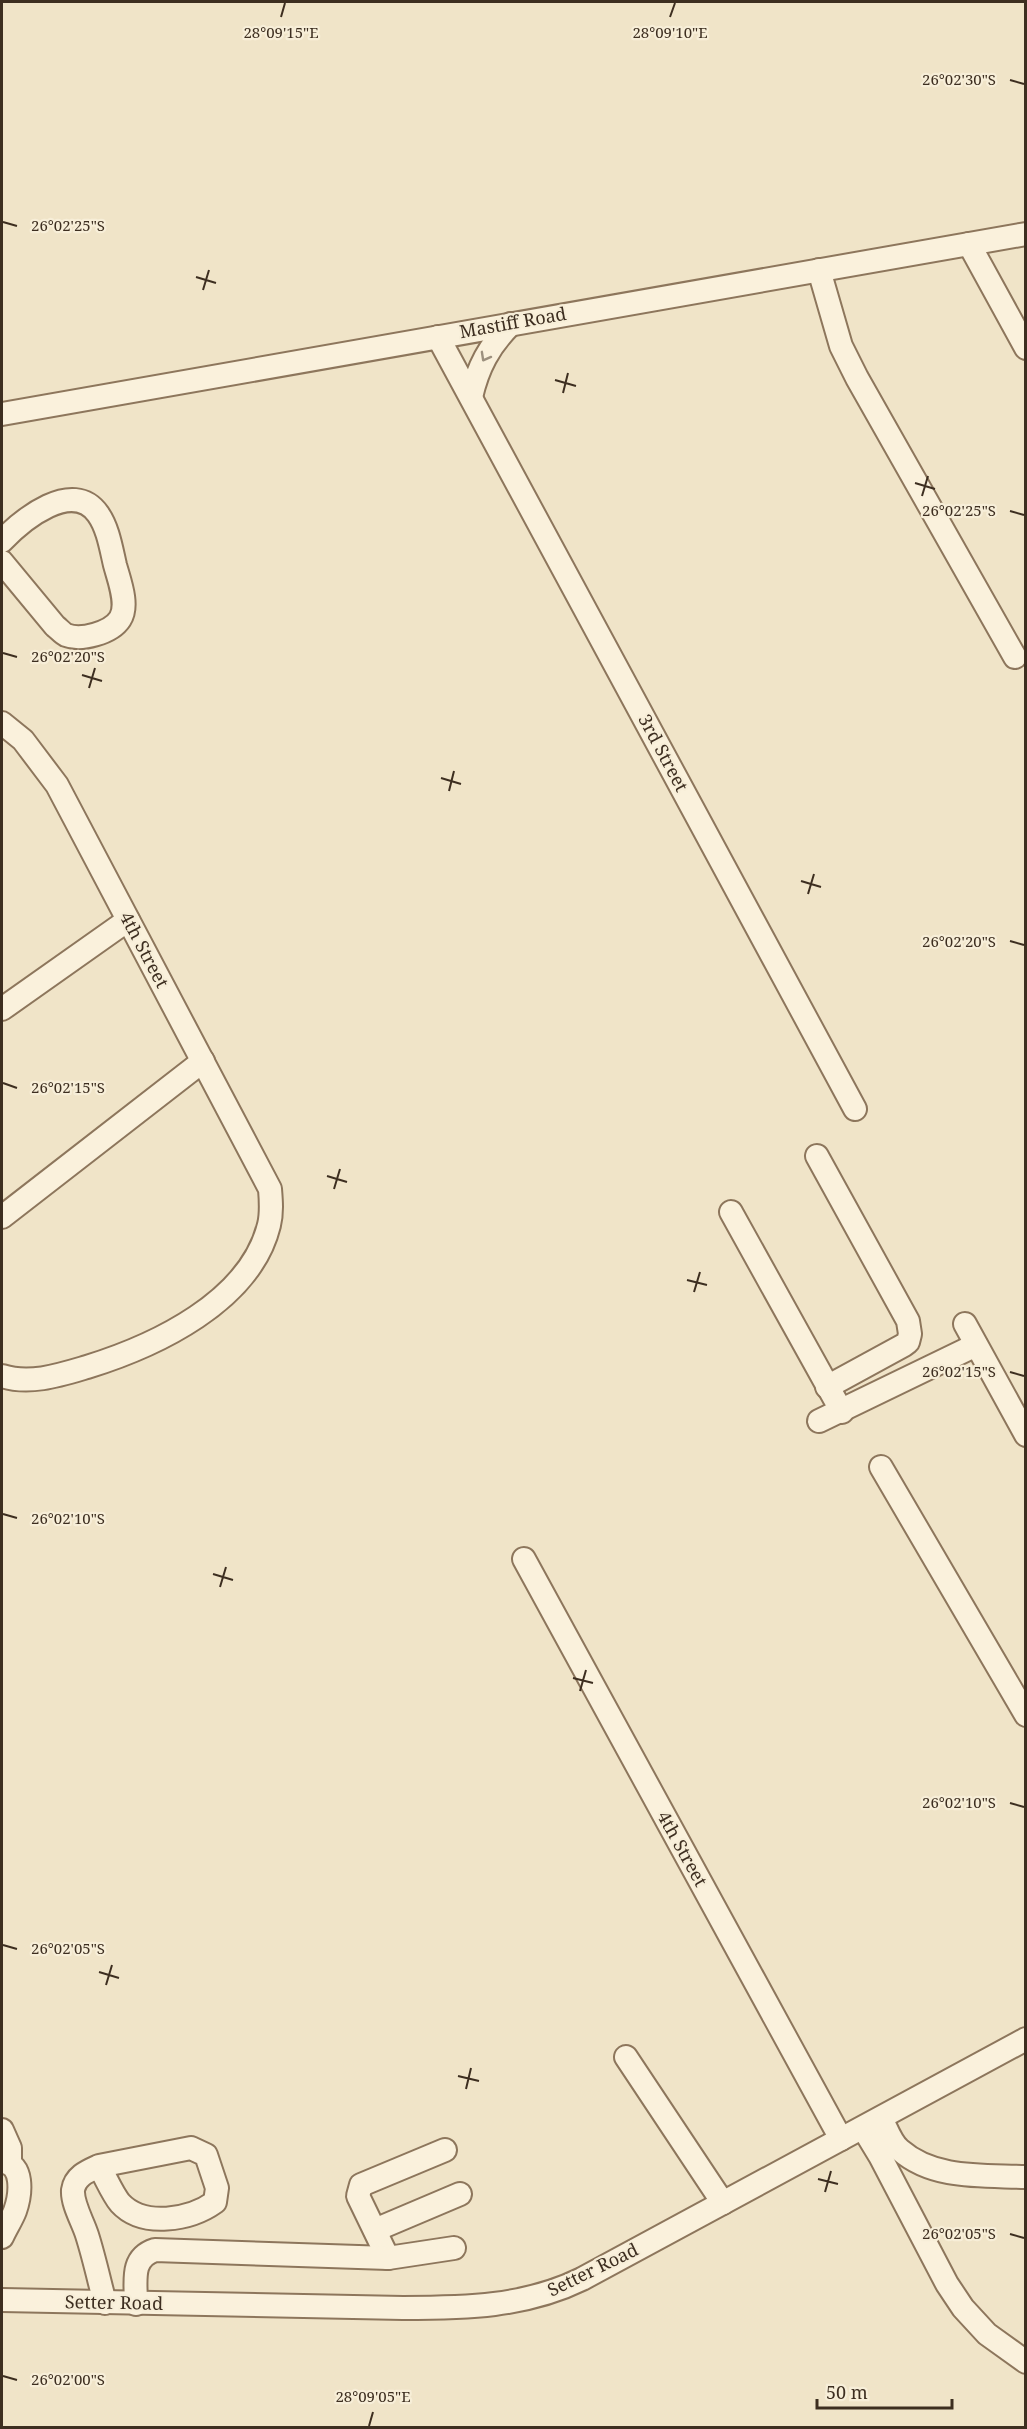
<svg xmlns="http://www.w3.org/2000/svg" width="1027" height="2429" viewBox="0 0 1027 2429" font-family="'Noto Serif',serif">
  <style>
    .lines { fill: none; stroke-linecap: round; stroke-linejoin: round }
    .minor-casing { stroke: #8d765c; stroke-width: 26 }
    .minor { stroke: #faf1dc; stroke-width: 22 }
    .oneway { stroke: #9c907e }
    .ticks { fill: none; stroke: #3d2e20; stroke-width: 2 }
    .labels { text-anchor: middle; stroke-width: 4.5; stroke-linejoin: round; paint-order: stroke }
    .street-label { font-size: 18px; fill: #3d2e20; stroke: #f7eed8 }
    .ticks-label { font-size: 15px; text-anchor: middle; fill: #3d2e20; stroke: #f7eed8; stroke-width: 4.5; stroke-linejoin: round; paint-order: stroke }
  </style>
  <rect width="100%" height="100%" fill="#f0e4c8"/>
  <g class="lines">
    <defs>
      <g id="minor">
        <polyline points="969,244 1026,348"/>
        <polyline points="819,270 841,346 857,378 1015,657"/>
        <polyline points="438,337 855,1109"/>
        <path d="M471,397C478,367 489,346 511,324"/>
        <polyline points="2,414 1026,234"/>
        <path d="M2,541C22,520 73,478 98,514C108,528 111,548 115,565C119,580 129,605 120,619C111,633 81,641 66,635C62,633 59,629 55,626L2,562"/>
        <path d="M2,723L23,740L57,785L270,1189C271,1201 272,1213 269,1225C250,1302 155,1346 87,1367C60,1375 30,1385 2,1376"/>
        <polyline points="2,1009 128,920"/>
        <polyline points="817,1156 908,1321 910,1334 908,1342 904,1345 827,1387"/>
        <polyline points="731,1212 842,1412"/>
        <polyline points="2,1217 203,1061"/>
        <polyline points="965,1324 1026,1435"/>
        <polyline points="819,1421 976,1345"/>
        <polyline points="881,1467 1026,1715"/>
        <polyline points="524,1559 841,2139"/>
        <polyline points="626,2057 723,2203"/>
        <path d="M881,2118C886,2127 891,2143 900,2150C934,2180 984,2175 1026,2177"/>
        <polyline points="863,2128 880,2156 947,2284 963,2308 987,2334 1026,2362"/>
        <polyline points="2,2130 10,2148 10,2163"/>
        <path d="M2,2162C24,2163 21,2194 15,2211C12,2219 6,2228 2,2237"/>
        <path d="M99,2166C106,2178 112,2193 120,2203C143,2228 190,2220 215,2202L217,2188L206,2155L191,2148L99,2166C88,2171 75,2176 73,2190C72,2204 83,2222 87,2235C94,2257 99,2280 105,2303"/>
        <polyline points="375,2230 460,2194"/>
        <polyline points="388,2258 358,2196 361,2185 445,2150"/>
        <path d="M2,2300L403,2308C465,2308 525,2307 582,2279L1026,2039"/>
        <path d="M136,2304C136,2282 130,2258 155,2250L388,2258L454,2248"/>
      </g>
    </defs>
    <use href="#minor" class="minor-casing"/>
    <use href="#minor" class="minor"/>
  </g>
  <defs><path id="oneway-chevron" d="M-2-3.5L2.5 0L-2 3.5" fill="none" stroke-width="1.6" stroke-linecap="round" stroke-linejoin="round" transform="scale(1.5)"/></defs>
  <use class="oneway" href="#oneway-chevron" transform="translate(485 357) rotate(119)"/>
  <path class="ticks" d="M281,17L285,3M670,17L675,3M1010,80L1024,84M3,222L17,226M196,277L216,283M203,290L209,270M555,380L576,386M563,393L568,373M915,483L935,489M922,496L928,476M1010,511L1024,515M3,653L17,657M82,675L102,681M89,688L95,668M441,778L461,784M449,791L454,771M801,881L821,887M808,894L814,874M1010,941L1024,945M3,1083L17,1088M327,1176L347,1182M334,1189L340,1169M687,1280L707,1285M694,1292L700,1272M1010,1372L1024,1376M3,1514L17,1518M213,1574L233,1580M220,1587L226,1567M573,1678L593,1683M580,1691L586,1670M1010,1803L1024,1807M3,1945L17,1949M99,1972L119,1978M106,1985L112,1965M458,2076L479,2081M466,2089L471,2068M818,2179L838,2184M825,2192L831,2171M1010,2234L1024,2238M3,2376L17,2380M369,2426L373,2412"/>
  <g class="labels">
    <g class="street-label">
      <text transform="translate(513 323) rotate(-10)" y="6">Mastiff Road</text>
      <text transform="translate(663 753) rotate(62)" y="6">3rd Street</text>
      <text transform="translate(144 950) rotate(62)" y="6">4th Street</text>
      <text transform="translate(682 1849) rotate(61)" y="6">4th Street</text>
      <text transform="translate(593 2270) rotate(-26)" y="6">Setter Road</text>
      <text transform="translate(114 2303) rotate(1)" y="6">Setter Road</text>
    </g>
  </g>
  <g class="ticks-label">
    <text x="281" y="38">28°09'15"E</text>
    <text x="670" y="38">28°09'10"E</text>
    <text x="959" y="85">26°02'30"S</text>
    <text x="68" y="231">26°02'25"S</text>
    <text x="959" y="516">26°02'25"S</text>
    <text x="68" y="662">26°02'20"S</text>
    <text x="959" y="947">26°02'20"S</text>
    <text x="68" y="1093">26°02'15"S</text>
    <text x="959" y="1377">26°02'15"S</text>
    <text x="68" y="1524">26°02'10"S</text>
    <text x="959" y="1808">26°02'10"S</text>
    <text x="68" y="1954">26°02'05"S</text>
    <text x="959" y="2239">26°02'05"S</text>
    <text x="68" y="2385">26°02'00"S</text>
    <text x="373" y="2402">28°09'05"E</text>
  </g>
  <rect width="1027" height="2429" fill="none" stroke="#3d2e20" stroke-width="6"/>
  <path d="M817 2399v9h135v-9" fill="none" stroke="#3d2e20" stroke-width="3"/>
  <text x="826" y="2399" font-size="18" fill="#3d2e20" stroke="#f7eed8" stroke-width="4.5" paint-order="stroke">50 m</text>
</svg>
